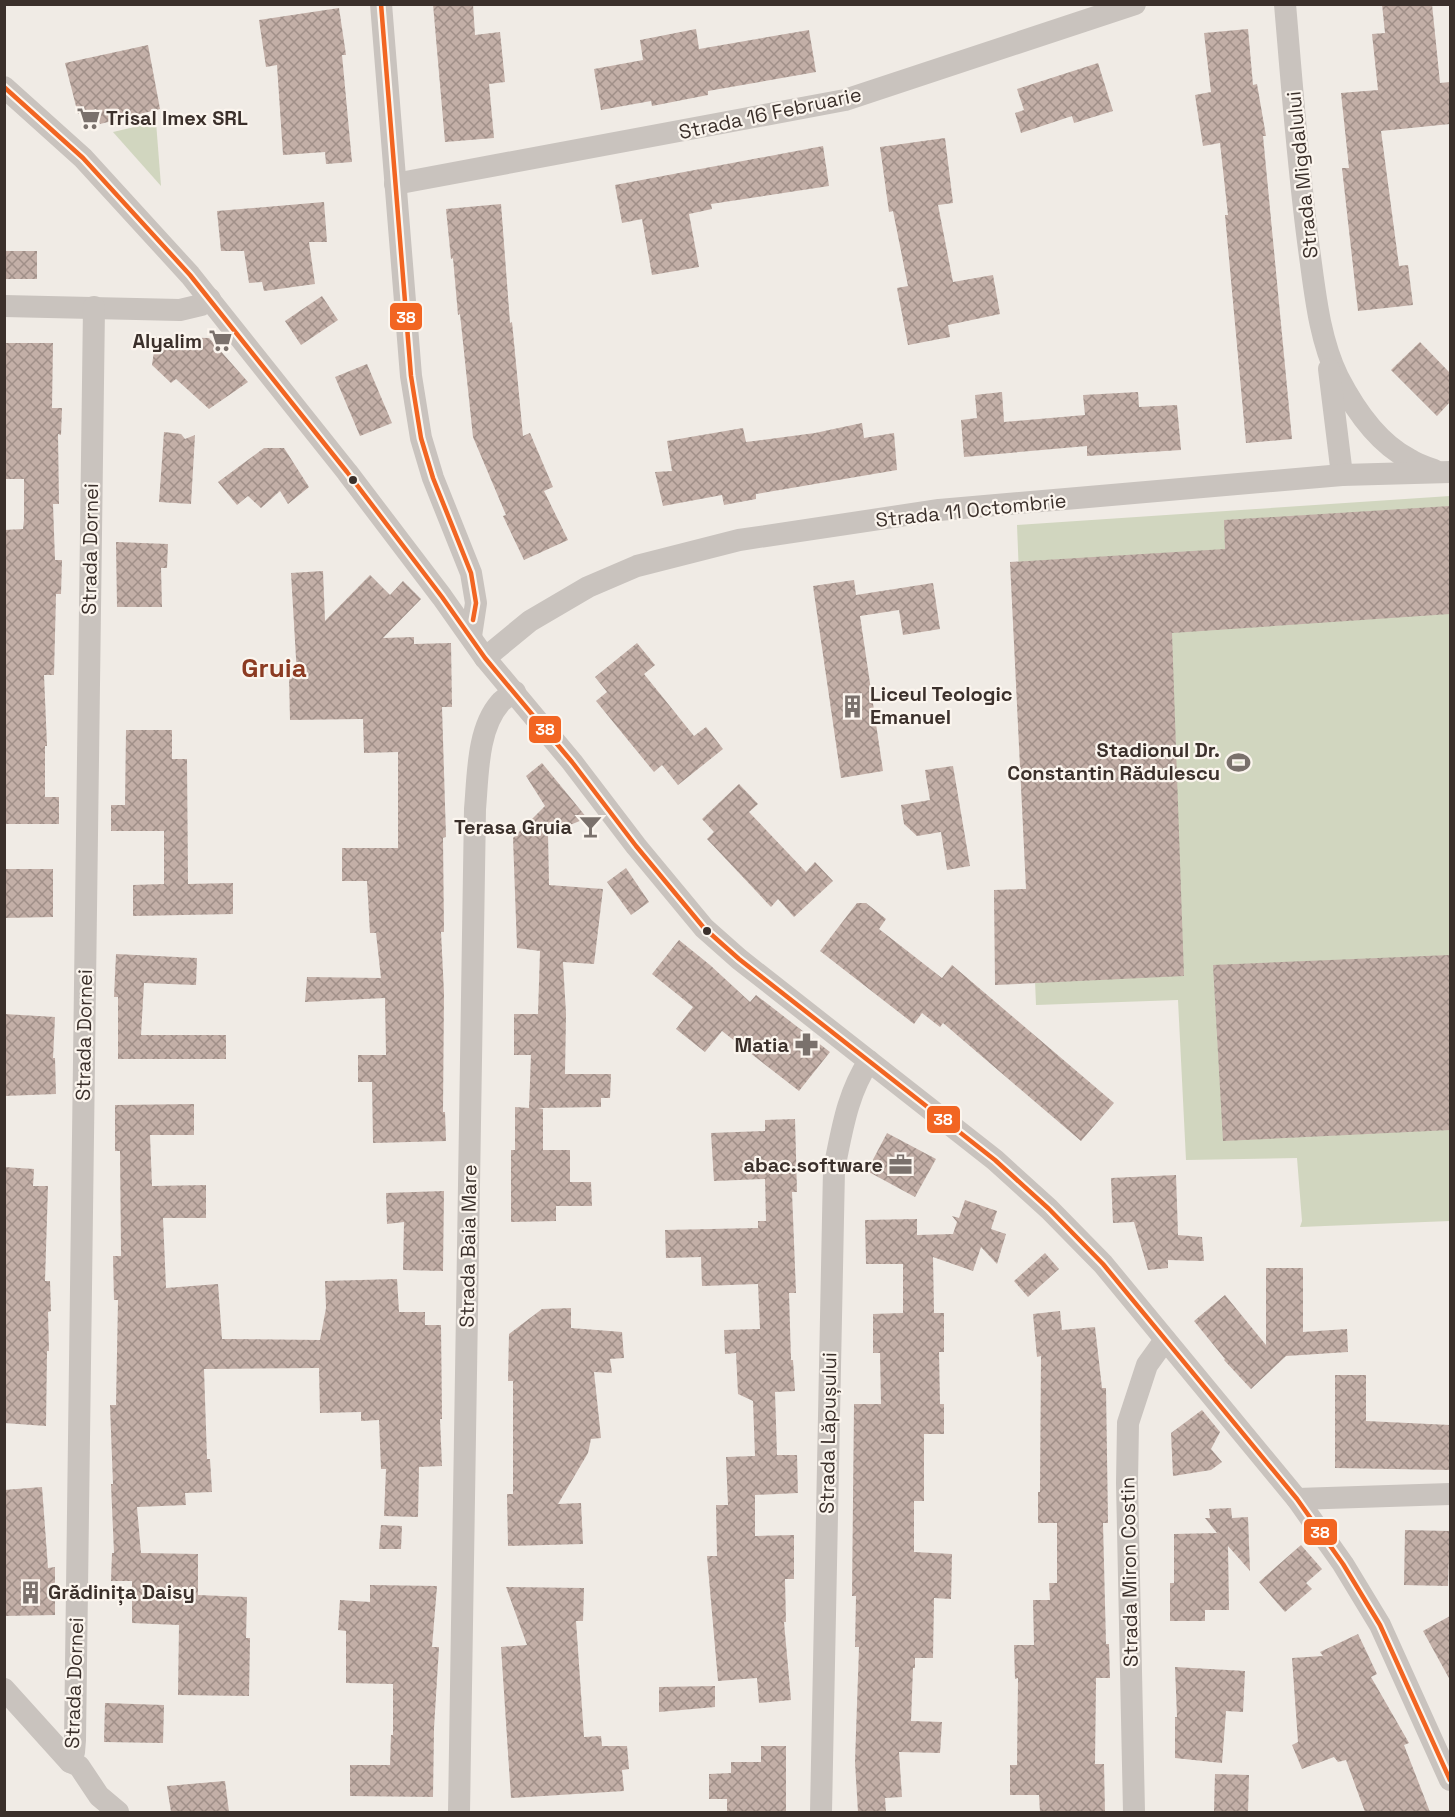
<svg xmlns="http://www.w3.org/2000/svg" width="1455" height="1817" viewBox="0 0 1455 1817" font-family="'Space Grotesk',sans-serif">
  <style>
    .green { fill: #d1d6bf }
    .building { fill: url(#building-cross-hatch) }
    .lines { fill: none; stroke-linecap: round; stroke-linejoin: round }
    .street { stroke: #c9c3be; stroke-width: 22 }
    .bus-1-casing { stroke: #fbf5ee; stroke-width: 9 }
    .bus-1 { stroke: #f26522; stroke-width: 4.5 }
    .bus-dot { fill: #3b302b; stroke: #fbf5ee; stroke-width: 2 }
    .labels { text-anchor: middle; stroke-width: 4.5; stroke-linejoin: round; paint-order: stroke }
    .street-label { font-size: 20px; fill: #3b302b; stroke: #fbf5ee }
    .poi-label { font-size: 20px; font-weight: bold; fill: #3b302b; stroke: #fbf5ee; text-anchor: end }
    .district-label { font-size: 26px; font-weight: bold; fill: #8c3b22; stroke: #fbf5ee }
    .line-badge { stroke: #fbf5ee; stroke-width: 2 }
    .badge-label { font-size: 16px; text-anchor: middle; font-weight: bold; fill: #fff }
  </style>
  <defs>
    <pattern id="building-cross-hatch" width="8" height="8" patternUnits="userSpaceOnUse" patternTransform="scale(1.5)"><rect width="8" height="8" fill="#c3afa7"/><path d="M0 0l8 8M0 8l8-8" fill="none" stroke="#a08f88"/></pattern>
  </defs>
  <rect width="100%" height="100%" fill="#f0ebe5"/>
  <g class="green">
    <polygon points="156,122 161,186 113,132"/>
    <polygon points="1450,496 1450,1221 1300,1227 1302,1221 1297,1158 1186,1160 1178,1000 1036,1005 1017,525"/>
  </g>
  <g class="building">
    <polygon points="433,4 473,4 475,35 500,32 505,82 489,84 494,138 445,142"/>
    <polygon points="1382,4 1432,4 1440,83 1450,82 1450,124 1381,131 1399,266 1408,265 1413,305 1358,311 1342,168 1349,168 1341,93 1378,90 1372,34 1385,33"/>
    <polygon points="339,8 346,55 342,55 352,162 326,164 325,152 283,155 277,65 266,67 259,20"/>
    <polygon points="696,29 699,49 809,30 816,72 708,91 708,95 652,106 651,101 601,110 594,69 643,60 640,40"/>
    <polygon points="1248,29 1253,85 1257,84 1266,136 1263,136 1292,439 1246,443 1225,215 1228,215 1220,143 1203,146 1195,95 1211,92 1204,33"/>
    <polygon points="148,45 160,109 100,124 96,109 78,114 65,63"/>
    <polygon points="1098,63 1113,111 1074,123 1072,116 1021,133 1015,113 1024,110 1017,89"/>
    <polygon points="945,138 953,203 938,205 953,282 993,275 1000,314 948,325 950,337 908,345 897,288 908,286 893,211 889,212 880,147"/>
    <polygon points="823,146 829,186 711,204 712,209 689,214 699,267 652,275 642,219 622,223 615,185"/>
    <polygon points="324,202 327,242 309,242 315,284 264,291 262,282 249,283 244,251 221,251 217,211"/>
    <polygon points="501,204 510,323 512,322 523,436 530,433 553,487 544,491 568,540 524,560 503,516 506,515 473,437 460,314 458,315 453,258 451,259 446,209"/>
    <rect x="4" y="251" width="33" height="28"/>
    <polygon points="322,296 338,320 301,345 285,321"/>
    <polygon points="156,337 209,338 248,382 209,409 176,379 171,383 152,365"/>
    <polygon points="1420,342 1450,373 1450,402 1437,416 1391,370"/>
    <polygon points="4,343 53,343 52,408 62,408 61,435 58,434 59,504 53,504 55,560 62,560 61,594 56,594 54,675 44,675 47,746 45,746 45,797 59,797 59,824 4,824 4,530 23,529 24,520 24,479 4,479"/>
    <polygon points="367,364 392,423 360,436 335,377"/>
    <polygon points="1002,392 1004,422 1085,415 1083,395 1138,392 1139,407 1177,405 1181,450 1087,456 1087,446 964,457 961,420 977,418 975,395"/>
    <polygon points="862,423 864,438 894,433 897,470 756,494 756,499 724,505 722,495 663,506 655,472 672,471 667,441 743,428 746,442 815,433"/>
    <polygon points="164,432 181,434 185,439 195,435 191,504 159,502"/>
    <polygon points="264,448 284,448 309,487 288,504 280,491 261,508 248,496 237,505 218,482"/>
    <polygon points="1450,506 1450,614 1172,633 1184,976 995,985 994,890 1026,889 1010,562 1225,549 1224,520"/>
    <polygon points="116,542 168,544 167,568 161,568 162,607 117,607"/>
    <polygon points="323,571 325,621 370,575 390,595 403,581 421,599 383,638 414,637 414,644 451,643 452,707 442,707 446,837 443,838 444,932 441,932 444,993 443,1112 445,1112 446,1141 373,1143 372,1082 358,1082 358,1055 386,1055 385,998 305,1002 307,977 381,978 376,933 370,933 367,881 342,881 342,848 398,848 398,752 364,753 363,719 290,720 289,675 297,675 291,573"/>
    <polygon points="854,580 856,595 933,583 940,629 903,635 899,610 860,616 883,771 841,778 813,586"/>
    <polygon points="637,643 655,665 644,674 694,736 706,727 723,749 678,785 662,765 654,772 596,701 607,692 595,677"/>
    <polygon points="126,730 172,730 172,759 187,759 188,884 233,883 233,914 133,916 133,885 164,884 164,831 111,831 111,805 125,805"/>
    <polygon points="542,763 587,818 548,834 549,885 603,889 594,964 563,962 566,1014 565,1074 611,1074 610,1098 601,1098 601,1107 538,1108 543,1109 543,1150 570,1150 570,1182 591,1182 592,1206 556,1206 556,1221 511,1222 511,1150 515,1150 515,1107 529,1108 531,1055 514,1055 514,1014 538,1014 540,951 517,948 513,838 545,806 526,776"/>
    <polygon points="953,766 970,866 947,870 941,832 917,836 904,824 901,805 930,800 925,770"/>
    <polygon points="739,784 758,804 749,812 806,872 815,862 833,881 794,917 778,899 771,907 707,839 714,832 702,819"/>
    <polygon points="626,868 649,902 631,915 607,882"/>
    <polygon points="4,869 53,869 53,917 4,918"/>
    <polygon points="857,903 866,903 886,919 879,929 942,978 952,965 1114,1103 1081,1141 943,1023 940,1027 922,1013 914,1024 820,951"/>
    <polygon points="679,940 710,965 750,1002 756,995 830,1052 799,1091 722,1031 705,1052 676,1029 693,1007 652,974"/>
    <polygon points="116,954 197,958 196,985 144,983 141,1035 226,1035 226,1059 118,1059 118,997 114,997"/>
    <polygon points="1450,955 1450,1130 1223,1141 1213,965"/>
    <polygon points="4,1014 55,1017 53,1058 55,1058 56,1094 4,1096"/>
    <polygon points="194,1104 194,1135 150,1135 152,1186 206,1185 206,1218 163,1218 166,1288 218,1284 222,1339 320,1340 326,1308 325,1281 397,1279 399,1312 425,1312 425,1325 441,1325 442,1419 440,1419 442,1466 419,1467 418,1517 384,1516 386,1469 381,1469 379,1420 361,1421 361,1412 320,1413 319,1368 204,1369 207,1459 210,1459 212,1492 185,1493 186,1505 137,1507 141,1553 198,1554 198,1595 247,1597 246,1638 250,1638 249,1696 178,1695 179,1625 132,1623 132,1581 111,1581 112,1553 114,1553 111,1484 113,1484 110,1405 116,1405 118,1300 114,1300 113,1256 121,1256 120,1151 115,1151 115,1105"/>
    <polygon points="795,1119 797,1192 792,1192 796,1293 789,1293 791,1360 793,1360 795,1391 775,1392 777,1455 797,1455 798,1493 755,1495 755,1536 794,1535 794,1579 785,1579 786,1622 784,1622 791,1700 759,1703 757,1678 718,1681 707,1556 717,1556 716,1505 728,1505 726,1457 755,1456 753,1401 738,1394 736,1353 725,1354 724,1330 760,1329 758,1284 702,1286 701,1257 666,1258 665,1230 758,1228 758,1221 766,1221 765,1179 714,1181 711,1133 765,1131 765,1120"/>
    <polygon points="887,1133 936,1159 915,1197 867,1171"/>
    <polygon points="4,1167 34,1169 33,1186 48,1186 45,1281 50,1281 51,1311 48,1312 49,1351 47,1351 46,1426 4,1423"/>
    <polygon points="1176,1175 1178,1235 1202,1237 1204,1261 1168,1260 1168,1268 1148,1270 1134,1222 1113,1223 1111,1178"/>
    <polygon points="444,1191 443,1271 403,1270 404,1222 387,1224 386,1193"/>
    <polygon points="965,1200 997,1211 991,1229 1006,1234 997,1264 981,1247 973,1271 933,1257 934,1313 944,1313 944,1352 939,1352 940,1404 944,1404 944,1434 924,1434 924,1501 914,1501 914,1552 952,1554 951,1599 934,1598 933,1658 915,1658 915,1668 913,1668 911,1721 942,1722 940,1753 899,1752 902,1797 885,1798 886,1812 858,1812 855,1762 859,1647 855,1647 856,1596 852,1596 854,1404 881,1404 880,1353 873,1353 873,1314 903,1313 903,1264 866,1264 865,1220 917,1219 917,1235 953,1234 957,1222 952,1216 959,1218"/>
    <polygon points="1045,1253 1059,1269 1028,1297 1014,1281"/>
    <polygon points="1266,1268 1303,1268 1303,1332 1347,1329 1348,1352 1286,1356 1251,1389 1224,1360 1225,1359 1194,1321 1225,1295 1266,1345"/>
    <polygon points="571,1308 571,1328 622,1332 624,1358 610,1359 612,1373 594,1372 601,1438 591,1439 588,1453 558,1504 581,1503 583,1544 508,1546 507,1494 513,1494 513,1381 508,1381 509,1334 542,1309"/>
    <polygon points="1060,1311 1062,1330 1095,1327 1102,1388 1106,1388 1108,1523 1103,1523 1106,1644 1109,1644 1110,1678 1096,1678 1095,1764 1104,1764 1105,1812 1040,1812 1039,1795 1010,1795 1010,1765 1017,1765 1018,1678 1015,1679 1014,1645 1034,1645 1033,1600 1050,1600 1049,1583 1057,1583 1057,1523 1038,1523 1038,1492 1040,1492 1041,1356 1037,1357 1033,1314"/>
    <polygon points="1335,1375 1366,1375 1366,1421 1450,1425 1450,1470 1335,1468"/>
    <polygon points="1202,1410 1220,1432 1211,1449 1222,1462 1211,1470 1173,1476 1171,1433"/>
    <polygon points="42,1487 48,1568 55,1567 55,1615 4,1616 4,1490"/>
    <polygon points="1231,1508 1232,1518 1248,1517 1250,1571 1228,1546 1229,1610 1205,1610 1205,1621 1170,1621 1170,1583 1174,1583 1174,1534 1217,1533 1205,1518 1210,1518 1209,1509"/>
    <polygon points="381,1525 402,1526 401,1549 379,1549"/>
    <polygon points="1405,1530 1450,1531 1448,1586 1404,1585"/>
    <polygon points="1301,1545 1322,1569 1306,1583 1312,1589 1285,1612 1259,1582"/>
    <polygon points="370,1585 437,1586 432,1647 439,1647 434,1728 433,1797 350,1796 350,1765 390,1765 391,1735 393,1735 393,1684 346,1683 346,1631 338,1630 340,1600 370,1602"/>
    <polygon points="506,1587 584,1588 583,1621 576,1621 584,1737 601,1736 602,1746 627,1746 629,1769 622,1770 624,1791 511,1798 501,1647 527,1645"/>
    <polygon points="1450,1616 1450,1680 1423,1631"/>
    <polygon points="1358,1634 1377,1674 1371,1677 1409,1743 1404,1745 1430,1812 1365,1812 1346,1760 1338,1762 1334,1757 1302,1769 1292,1745 1298,1742 1292,1658 1323,1656 1320,1652"/>
    <polygon points="1175,1667 1245,1671 1243,1712 1226,1711 1222,1763 1175,1758 1175,1717 1177,1717"/>
    <polygon points="715,1686 715,1707 659,1712 659,1687"/>
    <polygon points="105,1703 164,1705 163,1743 104,1742"/>
    <polygon points="761,1746 786,1746 786,1812 727,1812 727,1799 709,1799 709,1774 731,1773 731,1762 761,1762"/>
    <polygon points="1215,1774 1249,1775 1248,1812 1214,1812"/>
    <polygon points="225,1781 229,1812 171,1812 167,1786"/>
  </g>
  <g class="lines">
    <g class="street">
      <polyline points="381,4 411,376 421,438 433,478 471,573 476,603 471,636"/>
      <path d="M1285,4C1292,86 1298,168 1309,249C1315,292 1319,338 1338,377C1354,408 1378,443 1409,459C1416,464 1425,467 1434,470"/>
      <polyline points="4,87 83,158 190,275 347,472 442,597 485,658 572,762 636,846 704,928 739,959 995,1160 1049,1209 1103,1264 1297,1499 1343,1564 1380,1625 1450,1780"/>
      <polyline points="395,184 845,100 1135,4"/>
      <polyline points="4,306 180,310 201,305 210,299"/>
      <polyline points="1329,369 1342,475"/>
      <polyline points="485,658 530,621 588,587 637,566 739,540 939,510 1342,475 1450,472"/>
      <polyline points="1297,1499 1450,1494"/>
      <polyline points="4,1689 70,1762 79,1766 99,1796 118,1812"/>
      <polyline points="70,1762 74,1752 75,1740 94,307"/>
      <path d="M459,1812L475,809C478,776 477,729 500,703C503,699 510,695 515,692"/>
      <path d="M821,1812L834,1169C842,1131 847,1094 869,1061"/>
      <polyline points="1134,1812 1127,1483 1128,1423 1147,1365 1165,1340"/>
    </g>
    <defs>
      <g id="bus-1">
        <polyline points="381,4 411,376 421,438 433,478 471,573 476,603 473,620"/>
        <polyline points="4,87 83,158 190,275 347,472 442,597 485,658 572,762 636,846 704,928 739,959 995,1160 1049,1209 1103,1264 1297,1499 1343,1564 1380,1625 1450,1780"/>
      </g>
    </defs>
    <use href="#bus-1" class="bus-1-casing"/>
    <use href="#bus-1" class="bus-1"/>
  </g>
  <defs>
    <symbol id="supermarket-bare" viewBox="-9 -9 18 18"><path d="M-6-5.5h2.5l.6 2H6L4.5 2H-2.5L-4.4-4H-6ZM-1.5 3.2a1.3 1.3 0 1 0 .1 0ZM3 3.2a1.3 1.3 0 1 0 .1 0Z" fill="#7a716c" stroke="#fbf5ee" stroke-width="2.5" paint-order="stroke"/></symbol>
    <symbol id="building-bare" viewBox="-9 -9 18 18"><path d="M-4-6H4V6H1V3H-1V6H-4ZM-2.5-4.3h1.7v1.8h-1.7ZM.8-4.3h1.7v1.8H.8ZM-2.5-1h1.7V.8h-1.7ZM.8-1h1.7V.8H.8Z" fill="#7a716c" stroke="#fbf5ee" stroke-width="2.5" paint-order="stroke"/></symbol>
    <symbol id="stadium-bare" viewBox="-9 -9 18 18"><path d="M0-5a6.5 5 0 1 0 0 10a6.5 5 0 1 0 0-10ZM-3.5-1.8h7v3.6h-7Z" fill="#7a716c" stroke="#fbf5ee" stroke-width="2.5" paint-order="stroke"/></symbol>
    <symbol id="bar-bare" viewBox="-9 -9 18 18"><path d="M-6-5H6L.8 .8V4.5H3.5V6h-7V4.5H-.8V.8Z" fill="#7a716c" stroke="#fbf5ee" stroke-width="2.5" paint-order="stroke"/></symbol>
    <symbol id="pharmacy-bare" viewBox="-9 -9 18 18"><path d="M-2-6h4v4h4v4h-4v4h-4v-4h-4v-4h4Z" fill="#7a716c" stroke="#fbf5ee" stroke-width="2.5" paint-order="stroke"/></symbol>
    <symbol id="office-bare" viewBox="-9 -9 18 18"><path d="M-6-3h4V-5.5h4V-3h4V5H-6ZM-1-4.5V-3h2v-1.5ZM-6 0V1H6V0Z" fill="#7a716c" stroke="#fbf5ee" stroke-width="2.5" paint-order="stroke"/></symbol>
  </defs>
  <g fill-rule="evenodd">
    <use href="#supermarket-bare" x="72" y="102" width="33" height="33"/>
    <use href="#supermarket-bare" x="204" y="324" width="33" height="33"/>
    <use href="#building-bare" x="836" y="690" width="33" height="33"/>
    <use href="#stadium-bare" x="1222" y="746" width="33" height="33"/>
    <use href="#bar-bare" x="574" y="810" width="33" height="33"/>
    <use href="#pharmacy-bare" x="790" y="1028" width="33" height="33"/>
    <use href="#office-bare" x="884" y="1148" width="33" height="33"/>
    <use href="#building-bare" x="14" y="1576" width="33" height="33"/>
  </g>
  <g class="bus-dot">
    <circle cx="353" cy="480" r="5"/>
    <circle cx="707" cy="931" r="5"/>
  </g>
  <g class="labels">
    <g class="street-label">
      <text transform="translate(770 113) rotate(-12)" y="7">Strada 16 Februarie</text>
      <text transform="translate(1302 175) rotate(-96)" y="7">Strada Migdalului</text>
      <text transform="translate(971 510) rotate(-6)" y="7">Strada 11 Octombrie</text>
      <text transform="translate(90 549) rotate(-89)" y="7">Strada Dornei</text>
      <text transform="translate(84 1035) rotate(-89)" y="7">Strada Dornei</text>
      <text transform="translate(468 1246) rotate(-89)" y="7">Strada Baia Mare</text>
      <text transform="translate(828 1433) rotate(-89)" y="7">Strada Lăpușului</text>
      <text transform="translate(1129 1572) rotate(-91)" y="7">Strada Miron Costin</text>
      <text transform="translate(74 1683) rotate(-88)" y="7">Strada Dornei</text>
    </g>
    <g class="poi-label">
      <text x="106" y="125" text-anchor="start">Trisal Imex SRL</text>
      <text x="202" y="348">Alyalim</text>
      <text x="870" y="701" text-anchor="start">Liceul Teologic<tspan x="870" dy="23">Emanuel</tspan></text>
      <text x="1220" y="757">Stadionul Dr.<tspan x="1220" dy="23">Constantin Rădulescu</tspan></text>
      <text x="572" y="834">Terasa Gruia</text>
      <text x="789" y="1052">Matia</text>
      <text x="883" y="1172">abac.software</text>
      <text x="48" y="1599" text-anchor="start">Grădinița Daisy</text>
    </g>
    <g class="district-label">
      <text x="274" y="677">Gruia</text>
    </g>
  </g>
  <g class="line-badge">
    <rect x="389" y="302" width="34" height="29" rx="6" fill="#f26522"/>
    <rect x="528" y="715" width="34" height="29" rx="6" fill="#f26522"/>
    <rect x="926" y="1105" width="35" height="29" rx="6" fill="#f26522"/>
    <rect x="1303" y="1518" width="35" height="28" rx="6" fill="#f26522"/>
  </g>
  <g class="badge-label">
    <text x="406" y="323">38</text>
    <text x="545" y="735">38</text>
    <text x="943" y="1125">38</text>
    <text x="1320" y="1538">38</text>
  </g>
  <rect width="1455" height="1817" fill="none" stroke="#3b302b" stroke-width="12"/>
</svg>
